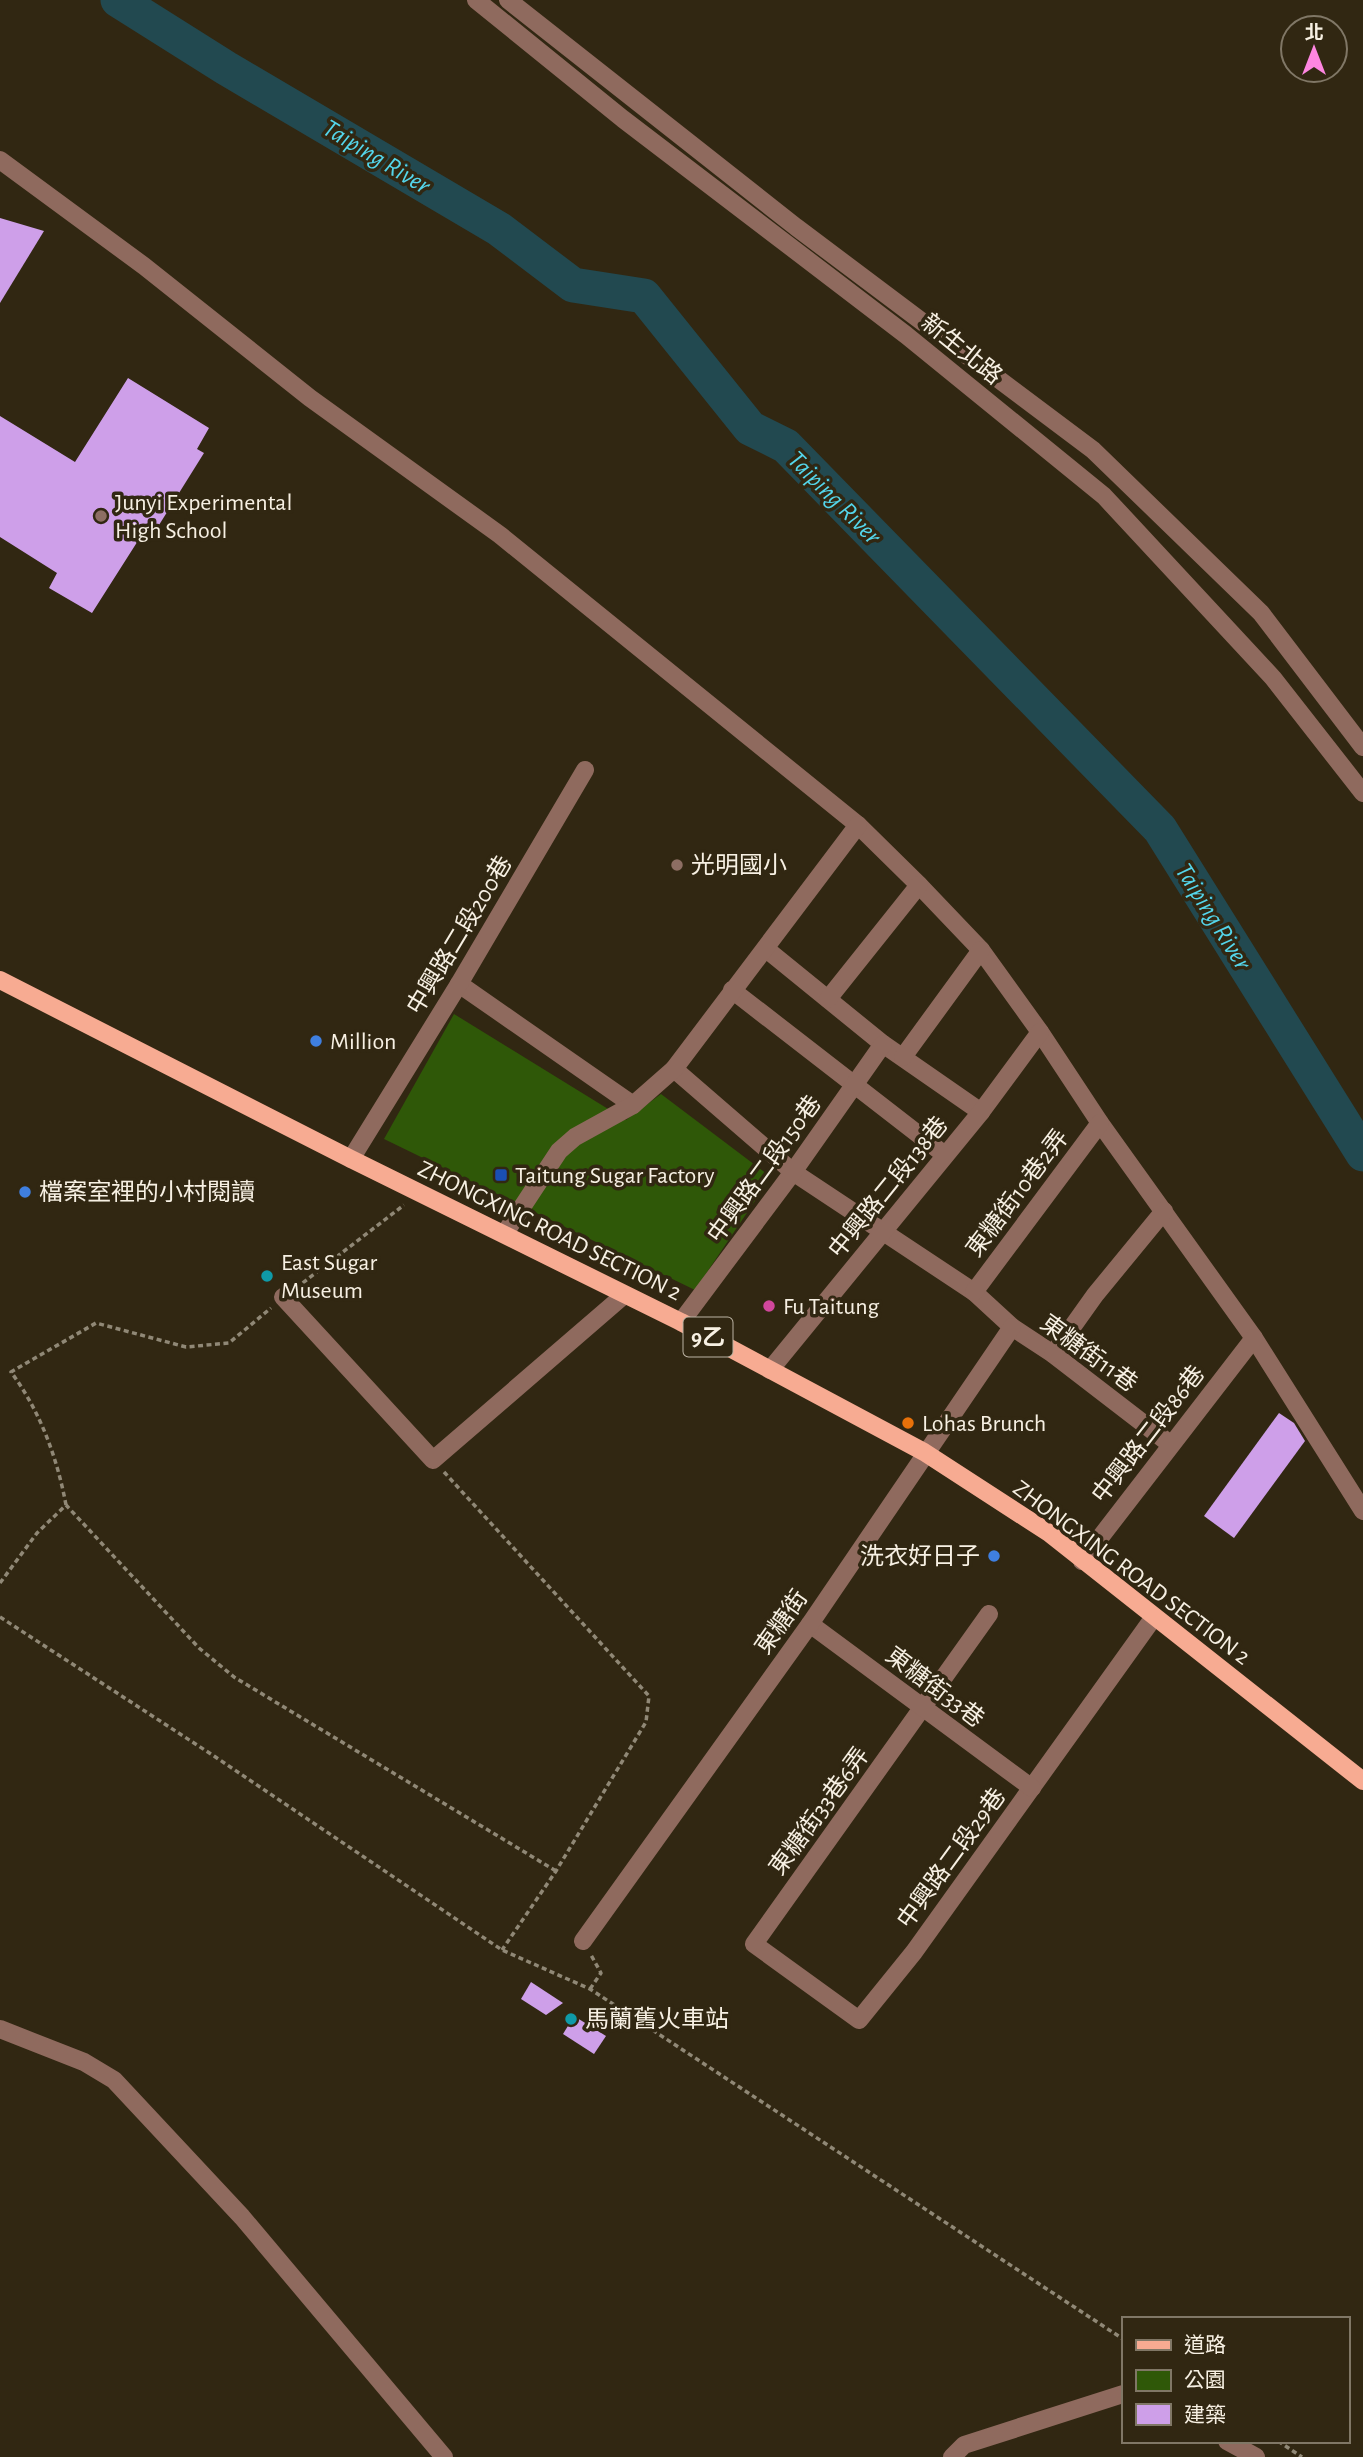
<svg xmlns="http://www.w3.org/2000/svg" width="1363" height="2457" viewBox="0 0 1363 2457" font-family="'Alegreya Sans','Noto Sans TC',sans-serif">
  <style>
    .green { fill: #2f5808 }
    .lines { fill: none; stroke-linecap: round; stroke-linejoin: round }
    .river { stroke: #224950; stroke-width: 35 }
    .building { fill: #ce9fe9 }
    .path { stroke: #908876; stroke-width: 3.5; stroke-dasharray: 5 3.5; stroke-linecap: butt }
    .minor { stroke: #8f6a5e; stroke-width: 18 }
    .major { stroke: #f7ab92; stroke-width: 18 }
    .education-dot { fill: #8d6e63; stroke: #312712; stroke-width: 2.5 }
    .shop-dot { fill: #3f7fe0; stroke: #312712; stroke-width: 2.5 }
    .transit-dot { fill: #1a4fb4; stroke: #312712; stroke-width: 2.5 }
    .culture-dot { fill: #0f9aa8; stroke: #312712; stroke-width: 2.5 }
    .hotel-dot { fill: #d1479c; stroke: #312712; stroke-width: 2.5 }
    .food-dot { fill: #e8710a; stroke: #312712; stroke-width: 2.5 }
    .labels { text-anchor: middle; stroke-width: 7; stroke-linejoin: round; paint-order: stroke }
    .shield { fill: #312712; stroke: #bcb4a4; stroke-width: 2 }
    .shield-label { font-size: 23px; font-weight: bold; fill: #f7f0e3 }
    .street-label { font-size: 24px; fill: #f7f0e3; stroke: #312712 }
    .poi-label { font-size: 24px; fill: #f7f0e3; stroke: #312712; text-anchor: start }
    .water-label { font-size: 26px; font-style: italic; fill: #54d5ea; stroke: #312712 }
  </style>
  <rect width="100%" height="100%" fill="#312712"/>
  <polygon class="green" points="454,1014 626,1120 661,1094 771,1177 695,1290 384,1139"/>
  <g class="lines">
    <polyline class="river" points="118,0 226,68 499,229 573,285 644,296 750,428 786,446 1160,829 1363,1154"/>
  </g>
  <g class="building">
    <polygon points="0,218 44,231 0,303"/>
    <polygon points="128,378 209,428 197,449 204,453 149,541 141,536 92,613 49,588 57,573 0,537 0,416 75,462"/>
    <polygon points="1279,1413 1294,1423 1305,1441 1234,1538 1204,1516"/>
    <polygon points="531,1982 563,2003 546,2015 521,1999"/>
    <polygon points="574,2016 606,2036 594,2054 563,2034"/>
  </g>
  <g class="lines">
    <g class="path">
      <polyline points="296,1288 404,1205"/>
      <polyline points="444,1472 649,1696 646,1722 556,1871 502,1950"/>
      <path d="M66,1505C57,1457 40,1411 11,1372L96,1323L186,1347L229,1343L271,1308"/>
      <polyline points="0,1583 37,1533 66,1505 199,1648 234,1677 556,1871"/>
      <polyline points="0,1617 214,1756 502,1950 590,1989 1123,2339"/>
      <polyline points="590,1989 601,1973 591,1955"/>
      <polyline points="1278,2441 1302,2457"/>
    </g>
    <g class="minor">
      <polyline points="476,0 623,119 906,335 1104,496 1273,678 1363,793"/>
      <polyline points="508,0 796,227 1093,450 1261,613 1363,747"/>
      <polyline points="0,160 144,266 310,398 500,535 858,825 919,885 981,950 1040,1032 1100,1123 1254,1338 1363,1511"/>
      <polyline points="766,949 883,1044 981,1112"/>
      <polyline points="459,984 633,1105"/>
      <polyline points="732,990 945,1155"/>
      <polyline points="828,999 919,885"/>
      <polyline points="903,1057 981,950"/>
      <polyline points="674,1069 793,1172 974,1292 1012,1327 1053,1354 1170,1444"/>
      <polyline points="351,1159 459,984 585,770"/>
      <polyline points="505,1233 559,1151 575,1137 633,1105 674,1069 858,825"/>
      <polyline points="974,1292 1100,1123"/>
      <polyline points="283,1297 433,1460 623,1296"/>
      <polyline points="681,1322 793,1172 883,1044"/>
      <polyline points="1053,1354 1095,1295 1164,1211"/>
      <polyline points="770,1370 981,1112 1040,1032"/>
      <polyline points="1082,1561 1254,1338"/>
      <polyline points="989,1614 754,1944 859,2020 914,1952 1154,1617"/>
      <polyline points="810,1624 1032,1788"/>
      <polyline points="583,1941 810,1624 1012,1327"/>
      <polyline points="0,2029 84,2062 114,2080 242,2217 444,2457"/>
      <polyline points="1227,2441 1256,2457"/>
      <polyline points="952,2457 964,2445 1123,2394"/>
    </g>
    <polyline class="major" points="0,980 351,1159 681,1322 924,1452 1049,1533 1363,1781"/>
  </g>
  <g class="education-dot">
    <circle cx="101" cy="516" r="7"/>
    <circle cx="677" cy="865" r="7"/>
  </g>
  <g class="shop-dot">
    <circle cx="316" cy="1041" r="7"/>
    <circle cx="25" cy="1192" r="7"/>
    <circle cx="994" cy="1556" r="7"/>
  </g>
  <rect class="transit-dot" x="494" y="1168" width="14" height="14" rx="3.5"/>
  <g class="culture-dot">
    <circle cx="267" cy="1276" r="7"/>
    <circle cx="571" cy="2019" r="7"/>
  </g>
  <circle class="hotel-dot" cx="769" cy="1306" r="7"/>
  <circle class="food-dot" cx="908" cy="1423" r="7"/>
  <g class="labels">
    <rect class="shield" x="683.5" y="1317.5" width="49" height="39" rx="5"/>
    <g class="shield-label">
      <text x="708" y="1345">9乙</text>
    </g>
    <g class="street-label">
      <text transform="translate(962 349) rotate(39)" y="8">新生北路</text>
      <text transform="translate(459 935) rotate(-59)" y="8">中興路二段200巷</text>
      <text transform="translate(764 1169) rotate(-54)" y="8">中興路二段150巷</text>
      <text transform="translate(888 1187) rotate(-51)" y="8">中興路二段138巷</text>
      <text transform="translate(1017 1193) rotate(-53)" y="8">東糖街10巷2弄</text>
      <text transform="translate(550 1230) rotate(26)" y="8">ZHONGXING ROAD SECTION 2</text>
      <text transform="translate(1089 1353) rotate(36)" y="8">東糖街11巷</text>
      <text transform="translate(1148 1434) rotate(-52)" y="8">中興路二段86巷</text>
      <text transform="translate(1132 1572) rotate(37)" y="8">ZHONGXING ROAD SECTION 2</text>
      <text transform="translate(781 1622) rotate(-55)" y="8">東糖街</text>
      <text transform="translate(935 1687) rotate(37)" y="8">東糖街33巷</text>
      <text transform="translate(819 1811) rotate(-54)" y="8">東糖街33巷6弄</text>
      <text transform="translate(951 1858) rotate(-54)" y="8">中興路二段29巷</text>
    </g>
    <g class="poi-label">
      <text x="115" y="510">Junyi Experimental<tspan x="115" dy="28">High School</tspan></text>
      <text x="691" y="873">光明國小</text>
      <text x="330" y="1049">Million</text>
      <text x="515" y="1183">Taitung Sugar Factory</text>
      <text x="39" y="1200">檔案室裡的小村閱讀</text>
      <text x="281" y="1270">East Sugar<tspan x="281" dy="28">Museum</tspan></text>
      <text x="783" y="1314">Fu Taitung</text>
      <text x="922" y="1431">Lohas Brunch</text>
      <text x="980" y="1564" text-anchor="end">洗衣好日子</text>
      <text x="585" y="2027">馬蘭舊火車站</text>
    </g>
    <g class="water-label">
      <text transform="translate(377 156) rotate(31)" y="9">Taiping River</text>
      <text transform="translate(835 497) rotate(45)" y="9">Taiping River</text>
      <text transform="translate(1214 916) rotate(58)" y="9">Taiping River</text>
    </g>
  </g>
  <rect x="1122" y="2317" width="228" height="126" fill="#312712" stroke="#807766" stroke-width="2"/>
  <rect x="1136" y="2340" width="35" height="10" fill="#f7ab92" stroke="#807766" stroke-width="2"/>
  <text x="1184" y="2352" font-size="21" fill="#f7f0e3">道路</text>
  <rect x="1136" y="2370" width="35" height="21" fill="#2f5808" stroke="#807766" stroke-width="2"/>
  <text x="1184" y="2387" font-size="21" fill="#f7f0e3">公園</text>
  <rect x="1136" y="2404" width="35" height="21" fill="#ce9fe9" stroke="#807766" stroke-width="2"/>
  <text x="1184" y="2422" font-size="21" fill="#f7f0e3">建築</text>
  <g transform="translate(1314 49)"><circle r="33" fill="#312712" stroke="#807766" stroke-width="2"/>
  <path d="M0-5L12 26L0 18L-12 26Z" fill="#fe86e1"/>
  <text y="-10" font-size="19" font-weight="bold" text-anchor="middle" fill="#f7f0e3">北</text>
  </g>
</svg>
